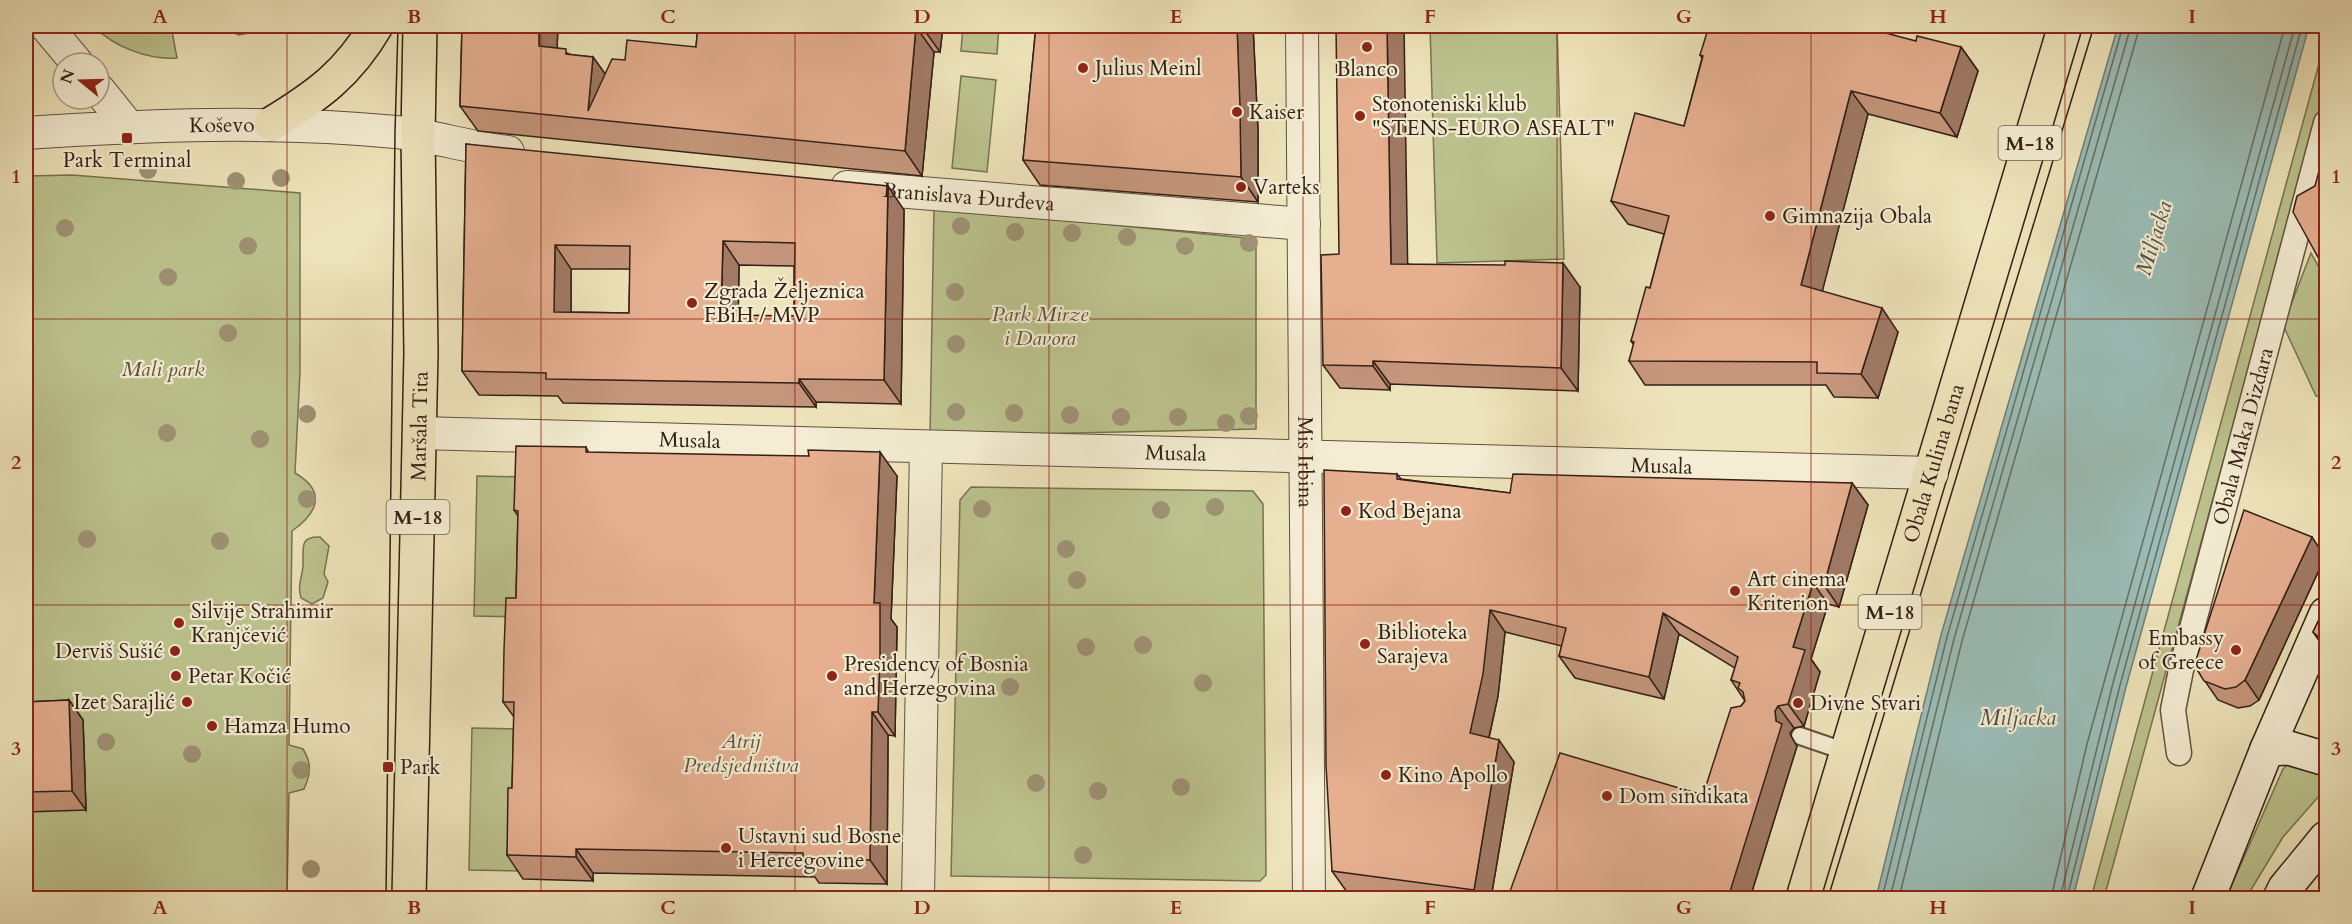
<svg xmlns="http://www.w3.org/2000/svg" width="2352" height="924" viewBox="0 0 2352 924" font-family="Cardo,serif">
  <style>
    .green { fill: #bcc38e; stroke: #787252; stroke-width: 1.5 }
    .water { fill: #9bbdb7; stroke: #717e77; stroke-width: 1.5 }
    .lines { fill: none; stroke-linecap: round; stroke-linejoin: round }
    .shore { stroke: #676e66; stroke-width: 1.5 }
    .service-casing { stroke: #62513f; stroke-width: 20 }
    .pedestrian-casing { stroke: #62513f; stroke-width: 27 }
    .minor-casing { stroke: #62513f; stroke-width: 34 }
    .secondary-casing { stroke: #332016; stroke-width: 36 }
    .primary-casing { stroke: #332016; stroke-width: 36 }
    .service { stroke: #f4edd3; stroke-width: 16 }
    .pedestrian { stroke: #f4edd3; stroke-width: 24 }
    .minor { stroke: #f4edd3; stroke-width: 32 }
    .secondary { stroke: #f4edd3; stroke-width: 33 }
    .primary { stroke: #eee4bb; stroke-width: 33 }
    .tram { stroke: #332016; stroke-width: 1.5 }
    .tree { fill: #9e9374 }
    .wall { fill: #c5967c; stroke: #332016; stroke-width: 1.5; fill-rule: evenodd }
    .shaded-wall { fill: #a07a65; stroke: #332016; stroke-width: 1.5 }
    .building { fill: #e5af90; stroke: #332016; stroke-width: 1.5; fill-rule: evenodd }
    .grid { fill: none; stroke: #8f2418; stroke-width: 1.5; stroke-opacity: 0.55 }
    .poi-dot { fill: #8f2418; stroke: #f4edd3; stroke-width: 2 }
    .labels { text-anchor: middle; stroke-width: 4.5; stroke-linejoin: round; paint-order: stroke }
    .shield { fill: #f4edd3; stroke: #6d5e4f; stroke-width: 1.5 }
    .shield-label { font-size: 20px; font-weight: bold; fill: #332016 }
    .poi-label { font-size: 21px; fill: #332016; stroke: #f4edd3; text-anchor: start }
    .street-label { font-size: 21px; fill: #332016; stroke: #f4edd3 }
    .park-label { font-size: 21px; font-style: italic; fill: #5c513a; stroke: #f4edd3 }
    .water-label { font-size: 22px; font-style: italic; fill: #524f46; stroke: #f4edd3 }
    .neatline { fill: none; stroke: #8f2418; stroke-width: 2 }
    .grid-label { font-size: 20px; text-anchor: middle; font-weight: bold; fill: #8f2418 }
  </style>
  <rect width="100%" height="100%" fill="#eee4bb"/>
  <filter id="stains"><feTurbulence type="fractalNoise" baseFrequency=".00333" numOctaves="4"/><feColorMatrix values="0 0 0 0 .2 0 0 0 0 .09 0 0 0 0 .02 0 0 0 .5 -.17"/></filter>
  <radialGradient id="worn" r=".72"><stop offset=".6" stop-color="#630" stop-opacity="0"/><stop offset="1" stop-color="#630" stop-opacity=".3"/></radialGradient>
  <g class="green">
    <path d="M94,26H171L177,58C149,60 113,47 94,26Z"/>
    <polygon points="229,26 283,26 239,35 232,32"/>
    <polygon points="963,26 999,26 997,54 961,51"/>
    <polygon points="1430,26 1557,26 1564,259 1437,263"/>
    <polygon points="2326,38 2326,85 2104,898 2091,898"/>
    <polygon points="961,76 996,80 987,172 952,168"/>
    <path d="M72,175L300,193V372L295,473C326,491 319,512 292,531L289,745L303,749C312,764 311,773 304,789L289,793L287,898H26L28,176Z"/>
    <polygon points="934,207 1256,239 1256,429 930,436"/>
    <polygon points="2311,253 2326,280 2326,397 2316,396 2283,325"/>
    <polygon points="477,476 528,477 525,617 474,616"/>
    <polygon points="971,487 1253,491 1263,504 1266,875 1260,881 951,876 960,500"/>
    <path d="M320,537L329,546L324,574L328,582L323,598L312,604L301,598C297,585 302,578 303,566C304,550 298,536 320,537Z"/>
    <polygon points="472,728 525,729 521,871 469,870"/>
    <polygon points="2289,763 2321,770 2324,778 2320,795 2283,837 2246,898 2226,898 2283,769"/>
  </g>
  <polygon class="water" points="2118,26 2309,26 2126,687 2073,898 1876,898 1941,635"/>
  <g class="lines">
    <g class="shore">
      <polyline points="1882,898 1947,637 2123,26"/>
      <polyline points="1890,898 1954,639 2131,26"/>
      <polyline points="1899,898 1962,641 2140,26"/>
      <polyline points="2051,898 2087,744 2285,26"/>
      <polyline points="2060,898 2113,683 2295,26"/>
      <polyline points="2067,898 2120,685 2302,26"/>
    </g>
    <defs>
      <polyline id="service" points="1800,736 1847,752"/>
      <g id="pedestrian">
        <path id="s1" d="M2179,753L2173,710L2181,670L2326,123"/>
      </g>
      <g id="minor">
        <polyline points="46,26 77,63"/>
        <path id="s2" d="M1302,26L1309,898"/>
        <polyline points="99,90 128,126"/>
        <path id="s3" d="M26,133C149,125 273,120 396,132C434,136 470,148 508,152"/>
        <path id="s4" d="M847,187L1304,224"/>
        <path id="s5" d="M420,433L1932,473"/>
        <polyline points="918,898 926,447"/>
      </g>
      <g id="secondary">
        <polyline points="2267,749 2289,748 2326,759"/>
        <polyline points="2208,898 2267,749 2326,614"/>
        <polyline points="2280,898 2285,888 2326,838"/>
      </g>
      <g id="primary">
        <path d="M271,124C317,96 348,74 376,26"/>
        <path id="s6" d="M409,898L421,353L418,135L420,26"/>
        <path id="s7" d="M1803,898L2065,26"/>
      </g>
    </defs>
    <use href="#service" class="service-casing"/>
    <use href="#pedestrian" class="pedestrian-casing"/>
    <use href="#minor" class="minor-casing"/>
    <use href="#secondary" class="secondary-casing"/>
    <use href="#primary" class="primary-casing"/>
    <use href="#service" class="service"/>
    <use href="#pedestrian" class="pedestrian"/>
    <use href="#minor" class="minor"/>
    <use href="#secondary" class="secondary"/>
    <use href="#primary" class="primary"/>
    <g class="tram">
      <polyline points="386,898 395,132 398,26"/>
      <polyline points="1828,898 2094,26"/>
    </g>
  </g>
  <g class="tree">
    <circle cx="148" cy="170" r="9"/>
    <circle cx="281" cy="178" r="9"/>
    <circle cx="236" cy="181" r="9"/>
    <circle cx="961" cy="226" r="9"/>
    <circle cx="65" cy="228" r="9"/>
    <circle cx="1015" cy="232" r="9"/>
    <circle cx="1072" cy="233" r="9"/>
    <circle cx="1127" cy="237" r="9"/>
    <circle cx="1249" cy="243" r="9"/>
    <circle cx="248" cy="246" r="9"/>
    <circle cx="1185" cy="246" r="9"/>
    <circle cx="168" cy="277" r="9"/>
    <circle cx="955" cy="292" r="9"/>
    <circle cx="228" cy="333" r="9"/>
    <circle cx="956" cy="344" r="9"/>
    <circle cx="956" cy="412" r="9"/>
    <circle cx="1014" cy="413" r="9"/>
    <circle cx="307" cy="414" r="9"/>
    <circle cx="1070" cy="415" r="9"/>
    <circle cx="1249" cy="416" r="9"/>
    <circle cx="1121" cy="417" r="9"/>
    <circle cx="1178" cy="417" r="9"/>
    <circle cx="1226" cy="423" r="9"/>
    <circle cx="167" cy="433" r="9"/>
    <circle cx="260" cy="439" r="9"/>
    <circle cx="307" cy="499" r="9"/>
    <circle cx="1215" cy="507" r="9"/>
    <circle cx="982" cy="509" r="9"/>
    <circle cx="1161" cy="510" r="9"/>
    <circle cx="87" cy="539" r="9"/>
    <circle cx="220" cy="541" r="9"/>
    <circle cx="1066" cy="549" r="9"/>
    <circle cx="1077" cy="580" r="9"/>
    <circle cx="1143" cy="645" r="9"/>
    <circle cx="1086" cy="647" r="9"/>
    <circle cx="1203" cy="683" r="9"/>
    <circle cx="1010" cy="687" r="9"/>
    <circle cx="106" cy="742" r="9"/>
    <circle cx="192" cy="754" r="9"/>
    <circle cx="301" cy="770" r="9"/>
    <circle cx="1036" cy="783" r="9"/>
    <circle cx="1181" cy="787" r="9"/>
    <circle cx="1098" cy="791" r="9"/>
    <circle cx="1083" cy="855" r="9"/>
    <circle cx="311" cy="869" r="9"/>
  </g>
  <g class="wall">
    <polygon points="462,26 558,26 557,48 571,55 593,57 605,74 625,60 696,47 698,26 943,26 940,52 934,52 922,176 478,131 460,106"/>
    <polygon points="1036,26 1253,26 1258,131 1258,202 1040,185 1023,160"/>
    <polygon points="1916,41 1961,47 1978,71 1957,137 1868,114 1822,291 1898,332 1878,398 1834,397 1826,385 1645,385 1629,361 1634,345 1631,341 1650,288 1664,234 1628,224 1611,201 1684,126 1702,58 1700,55"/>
    <path d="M466,144L904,210L901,404L816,402V407L563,403L558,396L479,395L462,371ZM739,265L794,266V316H738ZM571,269H630L629,313L571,312Z"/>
    <polygon points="1407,264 1580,287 1578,391 1390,384 1390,390 1340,388 1323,365"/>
    <polygon points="586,447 589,453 897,476 891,619 897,627 896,680 895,736 888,735 887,884 819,883 815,877 593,873 593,881 523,879 507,855 512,788 514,717 503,702 516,598 518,516 514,510"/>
    <polygon points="1397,474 1401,479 1510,493 1852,483 1868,505 1839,607 1828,604 1811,659 1820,672 1804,726 1794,728 1790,733 1791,736 1797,746 1750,898 1512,898 1509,894 1703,795 1741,706 1745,701 1731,680 1735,668 1679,634 1664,699 1575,678 1559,656 1562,646 1505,632 1498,696 1489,738 1514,762 1491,898 1392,898 1347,892 1332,871"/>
    <polygon points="2325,557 2259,700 2250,706 2238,708 2218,700 2198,671"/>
    <polygon points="2326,605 2326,651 2313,632"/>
    <polygon points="69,700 83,720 86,810 26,812 26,702"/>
  </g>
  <g class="shaded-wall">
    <polygon points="539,26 558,26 556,71 539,46"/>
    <polygon points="923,26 943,26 940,52 922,27"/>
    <polygon points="1237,26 1253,26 1258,131 1258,202 1241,177"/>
    <polygon points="1387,26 1404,26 1408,288 1391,264"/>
    <polygon points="916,27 934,52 922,176 905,151"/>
    <polygon points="1961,47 1978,71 1957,137 1940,113"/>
    <polygon points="593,57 611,82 588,111"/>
    <polygon points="1851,91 1868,114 1818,308 1801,285"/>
    <polygon points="888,186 904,210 901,404 884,380"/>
    <polygon points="723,241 739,265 738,339 721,315"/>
    <polygon points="555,245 571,269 571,336 554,312"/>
    <polygon points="1563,263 1580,287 1578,391 1561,368"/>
    <polygon points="1882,308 1898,332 1878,398 1861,374"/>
    <polygon points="1373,361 1390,384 1390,390 1373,366"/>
    <polygon points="799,379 816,402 816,407 799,383"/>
    <polygon points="880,452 897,476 891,619 897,627 895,736 878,712 874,603"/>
    <polygon points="1852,483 1868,505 1839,607 1824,585"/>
    <polygon points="2312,537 2325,557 2259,700 2245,680"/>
    <polygon points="1813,583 1828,604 1811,659 1820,672 1804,726 1788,704 1793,647"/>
    <polygon points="1490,610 1505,632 1498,696 1485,755 1470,733"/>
    <polygon points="1663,613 1679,634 1664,699 1649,677"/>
    <polygon points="69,700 83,720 86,810 72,791"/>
    <polygon points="1778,706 1794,728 1790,733 1791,736 1797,746 1750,898 1728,898 1776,721 1775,711"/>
    <polygon points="872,712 888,735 887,884 870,860"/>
    <polygon points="1499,740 1514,762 1491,898 1480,898 1474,890"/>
    <polygon points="576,849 593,873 593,881 576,857"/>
  </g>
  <g class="building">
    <polygon points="462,26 539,26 539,46 566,49 566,54 593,57 588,111 612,59 625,60 627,40 696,47 698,26 923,26 922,27 916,27 905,151 460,106"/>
    <polygon points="1036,26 1237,26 1240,106 1241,177 1023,160"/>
    <polygon points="1336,26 1387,26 1391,264 1505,265 1505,261 1563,263 1561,368 1373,361 1373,366 1323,365 1321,255 1339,254"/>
    <polygon points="1709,26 1859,26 1916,41 1917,36 1961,47 1940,113 1851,91 1801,285 1882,308 1861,374 1817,373 1817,362 1629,361 1634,342 1631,341 1646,287 1650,288 1669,216 1611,201 1635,113 1684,126 1703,56 1700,55"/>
    <path d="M466,144L888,186L884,380L799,379V383L546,379V373L462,371ZM723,241L795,243L794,316L721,315ZM555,245L630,246L629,313L554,312Z"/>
    <polygon points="2326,145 2326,267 2324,268 2293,212 2297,196 2315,186"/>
    <polygon points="516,446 586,447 586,452 809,456 808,450 880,452 874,603 880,603 880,657 878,712 872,712 870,860 803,859 803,853 576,849 576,857 507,855 508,788 512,788 514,702 503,702 504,650 506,598 516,598 518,511 514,510"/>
    <polygon points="1324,470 1397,474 1397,479 1510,493 1513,474 1852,483 1824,585 1813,583 1793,647 1805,650 1788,704 1778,706 1775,711 1776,721 1782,724 1728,898 1547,898 1509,894 1560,753 1703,795 1731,708 1741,706 1745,701 1743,692 1738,688 1740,683 1731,680 1738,657 1663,613 1649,677 1559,656 1566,628 1490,610 1483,674 1470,733 1499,740 1474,890 1332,871 1326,765"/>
    <polygon points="2244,510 2312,537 2245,680 2236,687 2225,689 2204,681 2198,671 2196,660"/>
    <polygon points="2326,605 2326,644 2313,632"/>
    <polygon points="69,700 72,791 26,792 26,702"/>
  </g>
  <path class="grid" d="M287,26V898M541,26V898M795,26V898M1049,26V898M1303,26V898M1557,26V898M1811,26V898M2065,26V898M26,319H2326M26,605H2326"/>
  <g class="poi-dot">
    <circle cx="1367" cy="47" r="6"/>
    <circle cx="1083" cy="68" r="6"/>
    <circle cx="1237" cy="112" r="6"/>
    <circle cx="1360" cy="116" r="6"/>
    <rect x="121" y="132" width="12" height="12" rx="3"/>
    <circle cx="1241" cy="187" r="6"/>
    <circle cx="1770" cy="216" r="6"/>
    <circle cx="692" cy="303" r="6"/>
    <circle cx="1346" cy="511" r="6"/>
    <circle cx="1735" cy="591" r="6"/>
    <circle cx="179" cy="623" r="6"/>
    <circle cx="1365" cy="644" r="6"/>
    <circle cx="2236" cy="650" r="6"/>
    <circle cx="175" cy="651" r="6"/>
    <circle cx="176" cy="676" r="6"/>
    <circle cx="832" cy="676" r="6"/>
    <circle cx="187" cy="702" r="6"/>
    <circle cx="1798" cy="703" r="6"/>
    <circle cx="212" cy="726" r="6"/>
    <rect x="382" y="761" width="12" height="12" rx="3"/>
    <circle cx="1386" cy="775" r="6"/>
    <circle cx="1607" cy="796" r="6"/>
    <circle cx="726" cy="848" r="6"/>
  </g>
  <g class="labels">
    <g class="shield">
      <rect x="1998.5" y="126" width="63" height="34" rx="4.5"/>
      <rect x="386.5" y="500" width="63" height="34" rx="4.5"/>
      <rect x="1858.5" y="595" width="63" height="34" rx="4.5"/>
    </g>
    <g class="shield-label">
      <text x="2030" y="150">M-18</text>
      <text x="418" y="524">M-18</text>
      <text x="1890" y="619">M-18</text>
    </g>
    <g class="poi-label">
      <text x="1095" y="75">Julius Meinl</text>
      <text x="1367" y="76" text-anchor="middle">Blanco</text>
      <text x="1372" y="111">Stonoteniski klub<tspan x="1372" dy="24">"STENS-EURO ASFALT"</tspan></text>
      <text x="1249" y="119">Kaiser</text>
      <text x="127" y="167" text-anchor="middle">Park Terminal</text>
      <text x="1253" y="194">Varteks</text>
      <text x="1782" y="223">Gimnazija Obala</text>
      <text x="704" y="298">Zgrada Željeznica<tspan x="704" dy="24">FBiH / MVP</tspan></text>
      <text x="1358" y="518">Kod Bejana</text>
      <text x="1747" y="586">Art cinema<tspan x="1747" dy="24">Kriterion</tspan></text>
      <text x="191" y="618">Silvije Strahimir<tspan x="191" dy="24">Kranjčević</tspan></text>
      <text x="1377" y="639">Biblioteka<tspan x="1377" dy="24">Sarajeva</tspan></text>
      <text x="2224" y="645" text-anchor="end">Embassy<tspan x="2224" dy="24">of Greece</tspan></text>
      <text x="163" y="658" text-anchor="end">Derviš Sušić</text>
      <text x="844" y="671">Presidency of Bosnia<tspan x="844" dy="24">and Herzegovina</tspan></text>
      <text x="188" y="683">Petar Kočić</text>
      <text x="175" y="709" text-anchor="end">Izet Sarajlić</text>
      <text x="1810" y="710">Divne Stvari</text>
      <text x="224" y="733">Hamza Humo</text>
      <text x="400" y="774">Park</text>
      <text x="1398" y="782">Kino Apollo</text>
      <text x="1619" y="803">Dom sindikata</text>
      <text x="738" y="843">Ustavni sud Bosne<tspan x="738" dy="24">i Hercegovine</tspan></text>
    </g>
    <g class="street-label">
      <text dy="7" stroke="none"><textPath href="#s3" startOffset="196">Koševo</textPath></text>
      <text dy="7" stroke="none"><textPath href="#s4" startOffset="122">Branislava Đurđeva</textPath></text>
      <text dy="7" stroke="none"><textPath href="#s6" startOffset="472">Maršala Tita</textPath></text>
      <text dy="7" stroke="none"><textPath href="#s1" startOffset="326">Obala Maka Dizdara</textPath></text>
      <text dy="7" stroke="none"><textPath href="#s5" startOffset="270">Musala</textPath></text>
      <text dy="7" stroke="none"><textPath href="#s5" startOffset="756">Musala</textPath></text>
      <text dy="7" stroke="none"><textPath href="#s2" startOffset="436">Mis Irbina</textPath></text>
      <text dy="7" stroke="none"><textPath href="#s7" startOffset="454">Obala Kulina bana</textPath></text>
      <text dy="7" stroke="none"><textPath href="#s5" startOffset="1242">Musala</textPath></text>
    </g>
    <g class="park-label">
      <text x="1040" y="321">Park Mirze<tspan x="1040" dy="24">i Davora</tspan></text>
      <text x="163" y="376">Mali park</text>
      <text x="741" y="748">Atrij<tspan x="741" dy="24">Predsjedništva</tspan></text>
    </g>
    <g class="water-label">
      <text transform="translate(2153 238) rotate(-73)" y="8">Miljacka</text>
      <text x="2018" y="725">Miljacka</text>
    </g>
  </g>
  <rect width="2352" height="924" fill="none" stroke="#eee4bb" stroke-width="66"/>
  <g transform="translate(81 81) rotate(289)"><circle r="28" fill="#f4edd3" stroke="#a79b87" stroke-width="1.5"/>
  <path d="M0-4.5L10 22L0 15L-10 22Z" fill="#8f2418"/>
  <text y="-9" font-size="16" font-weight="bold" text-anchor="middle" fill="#332016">N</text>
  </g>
  <rect x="33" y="33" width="2286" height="858" class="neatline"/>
  <g class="grid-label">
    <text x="160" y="23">A</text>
    <text x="414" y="23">B</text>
    <text x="668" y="23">C</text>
    <text x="922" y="23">D</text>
    <text x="1176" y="23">E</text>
    <text x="1430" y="23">F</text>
    <text x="1684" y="23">G</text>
    <text x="1938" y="23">H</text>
    <text x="2192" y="23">I</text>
    <text x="16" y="183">1</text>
    <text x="2336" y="183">1</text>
    <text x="16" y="469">2</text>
    <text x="2336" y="469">2</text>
    <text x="16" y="755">3</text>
    <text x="2336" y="755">3</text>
    <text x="160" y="914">A</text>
    <text x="414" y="914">B</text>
    <text x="668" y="914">C</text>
    <text x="922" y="914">D</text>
    <text x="1176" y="914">E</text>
    <text x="1430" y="914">F</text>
    <text x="1684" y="914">G</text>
    <text x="1938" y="914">H</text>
    <text x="2192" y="914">I</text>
  </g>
  <rect width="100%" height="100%" filter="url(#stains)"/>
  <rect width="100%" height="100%" fill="url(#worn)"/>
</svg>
